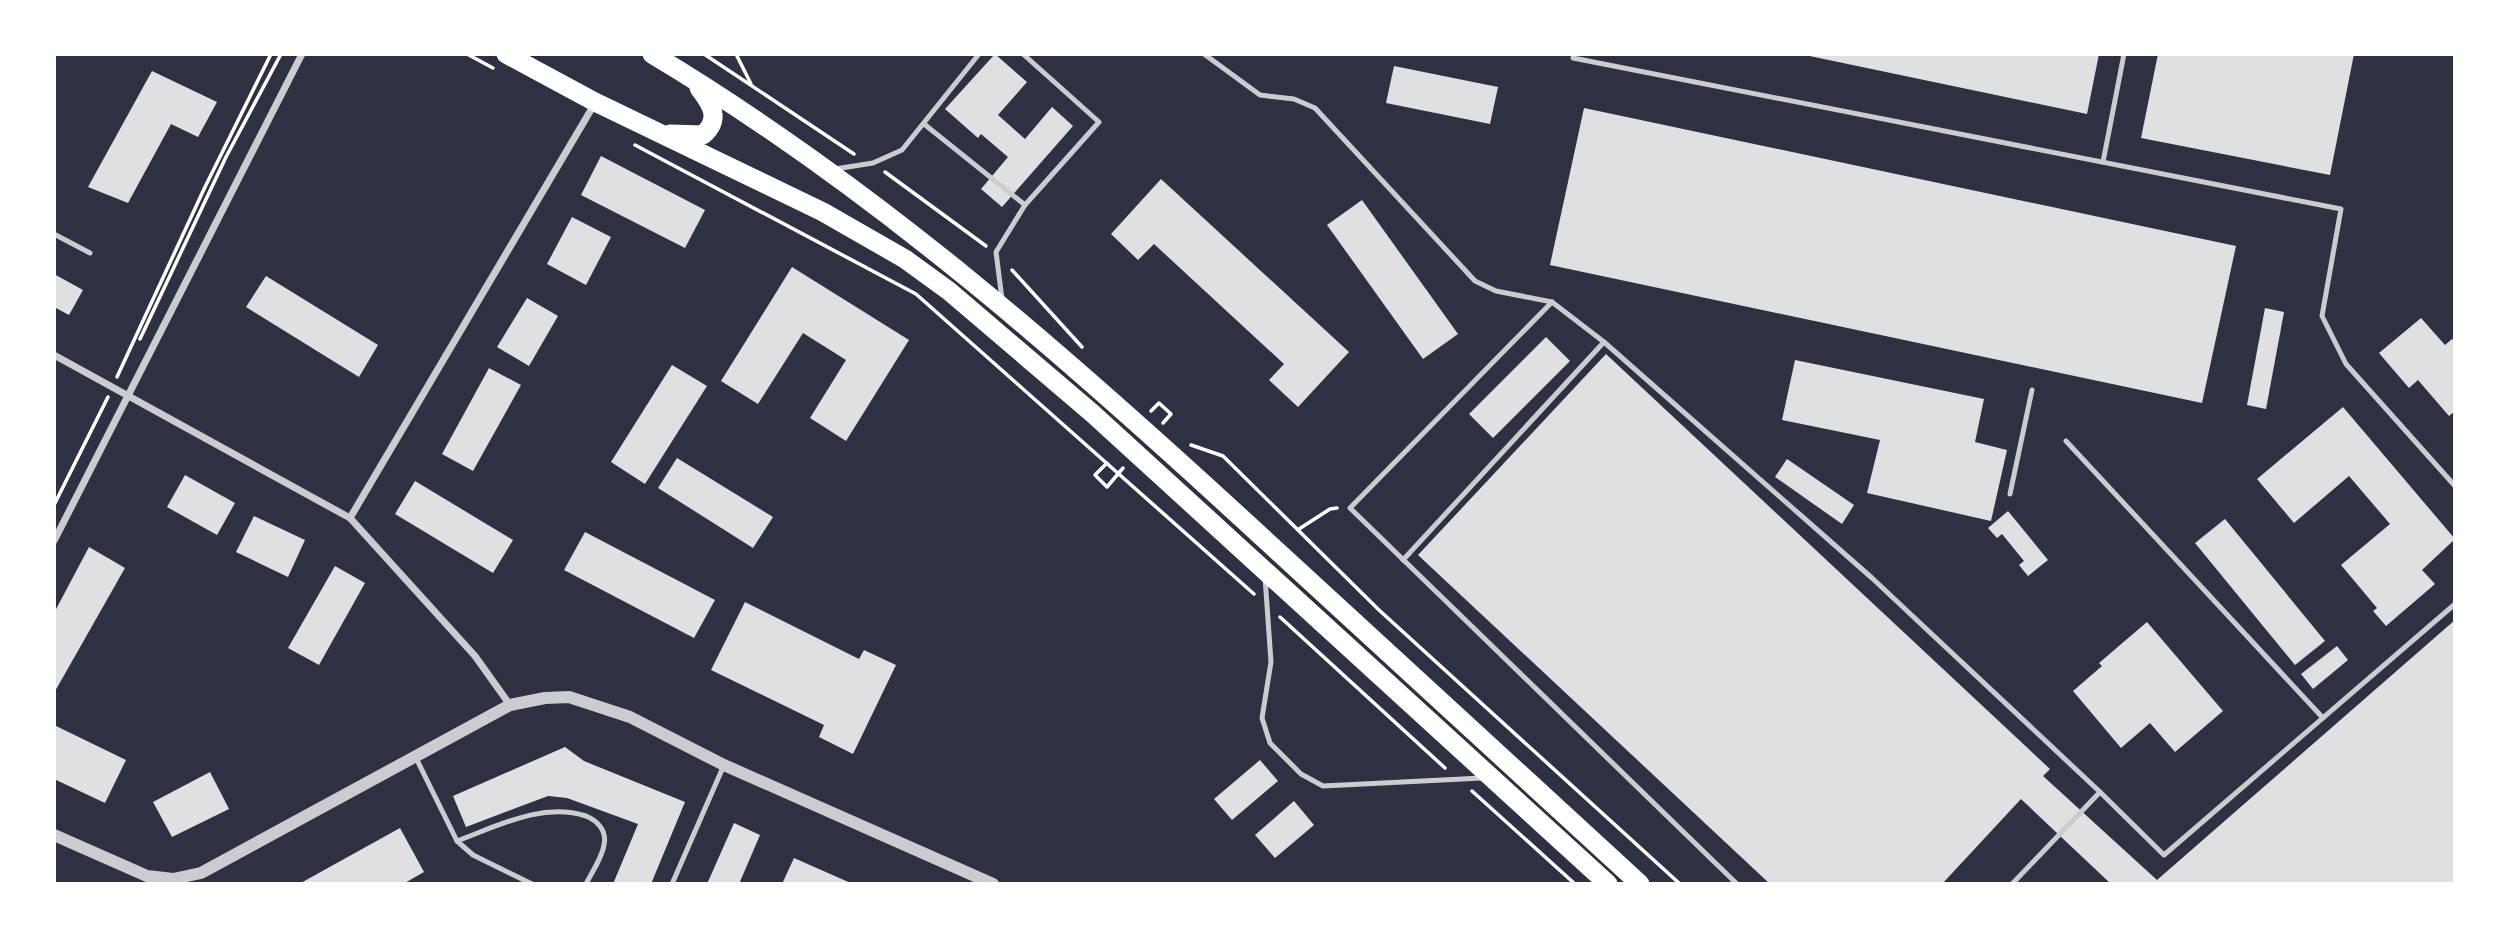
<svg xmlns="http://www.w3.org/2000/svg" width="2509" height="938" viewBox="0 0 2509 938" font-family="Raleway,sans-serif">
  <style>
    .building { fill: #e0e0e3 }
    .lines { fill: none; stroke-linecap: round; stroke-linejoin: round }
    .path { stroke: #fff; stroke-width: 3.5 }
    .service { stroke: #caccd0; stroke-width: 5 }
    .minor { stroke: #caccd0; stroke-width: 7 }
    .tertiary { stroke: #caccd0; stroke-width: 12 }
    .trunk { stroke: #fff; stroke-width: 19 }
  </style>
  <rect width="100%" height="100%" fill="#2d3142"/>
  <g class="building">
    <polygon points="995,54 1027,82 998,115 1025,139 1052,107 1073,126 1002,207 981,189 1008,157 981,134 978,138 945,109"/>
    <polygon points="1800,54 2099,54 2087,114"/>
    <polygon points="2158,54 2354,54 2330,175 2141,138"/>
    <polygon points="1394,66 1498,87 1490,124 1386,103"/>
    <polygon points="152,71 217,102 198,137 171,124 128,203 88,187"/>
    <polygon points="1584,108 2236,246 2202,403 1550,265"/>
    <polygon points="601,156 705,210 685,248 581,195"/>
    <polygon points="1161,179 1349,352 1298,407 1269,380 1284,364 1154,244 1138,260 1111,234"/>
    <polygon points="1362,200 1458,334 1423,359 1327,225"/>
    <polygon points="572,217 611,237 586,285 547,264"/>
    <polygon points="792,267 909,340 846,441 810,418 846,360 803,333 758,404 721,381"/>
    <polygon points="54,274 83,290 69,315 54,307"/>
    <polygon points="266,276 378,345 359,377 246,307"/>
    <polygon points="527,298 558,316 529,366 497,347"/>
    <polygon points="2265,308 2284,312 2266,409 2247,405"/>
    <polygon points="2421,318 2445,345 2452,339 2455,342 2455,411 2449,416 2418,380 2409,388 2379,353"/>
    <polygon points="1546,337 1570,361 1493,438 1469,414"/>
    <polygon points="1606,354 2050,769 2043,776 2157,880 2455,620 2455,884 2111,884 2021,799 1942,884 1770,884 1418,555"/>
    <polygon points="1795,360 1984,399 1975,442 2007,450 1991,521 1867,493 1880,440 1782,420"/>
    <polygon points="672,365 707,386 645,484 611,462"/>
    <polygon points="489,368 521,385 473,471 442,454"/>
    <polygon points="2343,407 2455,539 2422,570 2435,584 2386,626 2373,611 2377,608 2341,565 2390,524 2349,476 2294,523 2257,479"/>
    <polygon points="677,458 773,517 753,548 658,488"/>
    <polygon points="1787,459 1854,505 1842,524 1775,477"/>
    <polygon points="185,475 235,503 217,535 167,507"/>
    <polygon points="415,481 513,540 493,573 395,514"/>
    <polygon points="2008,511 2048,560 2028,576 2019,565 2024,561 2002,534 1997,538 1988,528"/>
    <polygon points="254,516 305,540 288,577 236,552"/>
    <polygon points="2225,519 2325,641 2295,665 2195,543"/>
    <polygon points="585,532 715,600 694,638 564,570"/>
    <polygon points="89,547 125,568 54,693 54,613"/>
    <polygon points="335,566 365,583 319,665 288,648"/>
    <polygon points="745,602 859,659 864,650 896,665 853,754 819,737 824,725 711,670"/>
    <polygon points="2147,622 2223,711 2175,752 2150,723 2121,748 2073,691 2102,666 2099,663"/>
    <polygon points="2337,646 2348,660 2313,689 2301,674"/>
    <polygon points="54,725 126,760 105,803 54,779"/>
    <polygon points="565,747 584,761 685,802 651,884 613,884 638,824 567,798 548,796 466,827 453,796"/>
    <polygon points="1260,760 1278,781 1232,820 1214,799"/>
    <polygon points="210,772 229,809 172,837 153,802"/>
    <polygon points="1294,801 1314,825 1275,858 1255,835"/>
    <polygon points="734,823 760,835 739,884 707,884"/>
    <polygon points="400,828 424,872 403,884 299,884"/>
    <polygon points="794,858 853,884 782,884"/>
  </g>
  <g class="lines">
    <g class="path">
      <polyline points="467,54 493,68"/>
      <polyline points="704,54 854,154"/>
      <polyline points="736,54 751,84"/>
      <polyline points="635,145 916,294 1254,594"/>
      <polyline points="885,172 986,246"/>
      <polyline points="1012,270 1082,347"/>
      <polyline points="140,339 226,157 281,54"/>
      <polyline points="117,377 205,187 271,54"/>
      <polyline points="1151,411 1159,403 1171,414 1163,423"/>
      <polyline points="1191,445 1223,456 1379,610 1680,884"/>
      <polyline points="1107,463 1095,475 1107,487 1123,468"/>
      <polyline points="54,505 108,397"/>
      <polyline points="1299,529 1330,509 1337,508"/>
      <polyline points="1280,617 1445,768"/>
      <polyline points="1472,791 1575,884"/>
    </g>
    <g class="service">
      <polyline points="1204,54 1260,95 1294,99 1315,108 1475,281 1496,291 1552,302 1604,342 1872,578 2100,792 2012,884"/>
      <polyline points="1574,54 1573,58 2341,209 2322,316 2346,364 2455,486"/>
      <polyline points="924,124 1025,205"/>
      <polyline points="2103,162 2124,54"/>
      <polyline points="835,169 873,163 902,150 979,54"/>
      <polyline points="54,234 90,253"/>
      <polyline points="1002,299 996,252 1025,205 1099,122 1023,54"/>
      <polyline points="1552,302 1350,508 1737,884"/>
      <polyline points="2066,441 2323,718"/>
      <polyline points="2010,494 2032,390"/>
      <polyline points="1403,560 1604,342"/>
      <polyline points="1265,577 1271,662 1262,718 1270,743 1301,774 1323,786 1482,778"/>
      <polyline points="416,758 457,841 473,855 532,884"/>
      <polyline points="2100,792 2164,855 2455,604"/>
      <path d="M457,841C498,826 542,802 586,816C598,821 607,831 604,845C602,858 592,872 586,884"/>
      <polyline points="672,884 724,765"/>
    </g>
    <g class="minor">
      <polyline points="54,355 350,518 475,656 510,705"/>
      <polyline points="350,518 595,103"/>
      <polyline points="54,541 302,54"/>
    </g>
    <polyline class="tertiary" points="54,835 147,876 173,879 201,873 510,705 545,698 569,697 630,717 724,765 993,884"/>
    <g class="trunk">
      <polyline points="506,54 595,102 823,212 905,259 949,291 1092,413 1608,884"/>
      <path d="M652,54C876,188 1071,361 1262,537C1388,653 1514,769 1640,884"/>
      <path d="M670,134L703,135C721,119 712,105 699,88"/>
    </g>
  </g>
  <rect width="2509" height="938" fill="none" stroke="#ffffff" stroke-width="112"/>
</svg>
